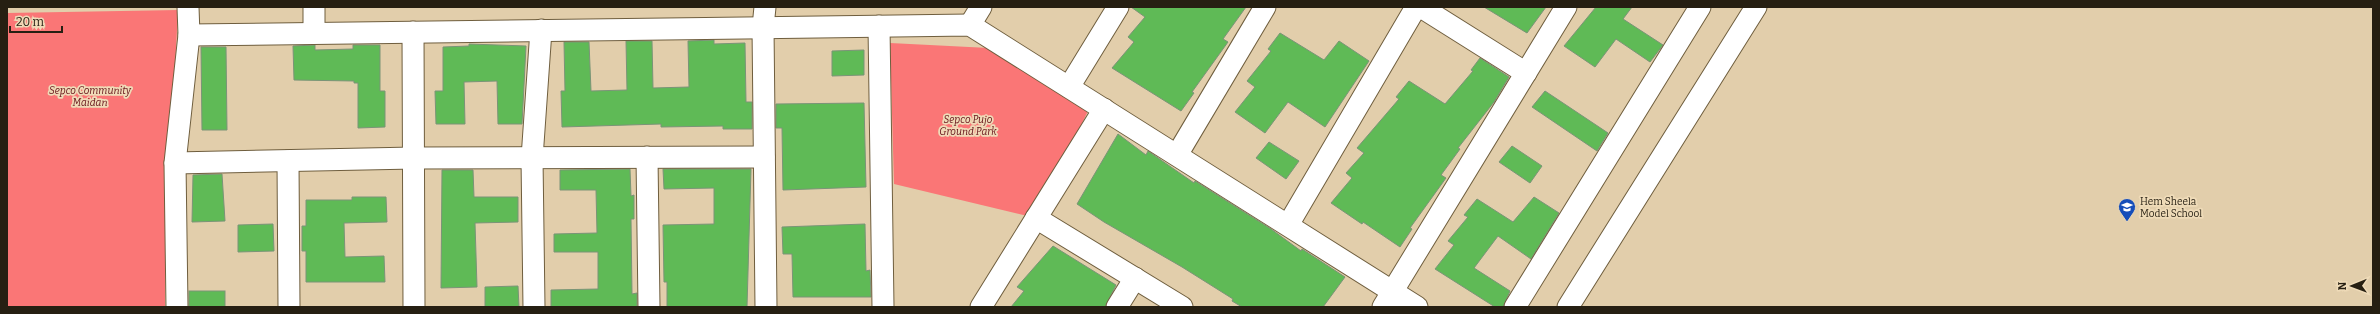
<svg xmlns="http://www.w3.org/2000/svg" width="2380" height="314" viewBox="0 0 2380 314" font-family="Bitter,serif">
  <style>
    .green { fill: #fa7676 }
    .building { fill: #5fba56; stroke: #7a9477 }
    .lines { fill: none; stroke-linecap: round; stroke-linejoin: round }
    .minor-casing { stroke: #6f5e3e; stroke-width: 23 }
    .minor { stroke: #fff; stroke-width: 21 }
    .labels { text-anchor: middle; stroke-width: 3.5; stroke-linejoin: round; paint-order: stroke }
    .park-label { font-size: 10px; font-style: italic; fill: #641018; stroke: #efdbb8 }
    .poi-label { font-size: 10px; fill: #261f12; stroke: #efdbb8; text-anchor: start }
  </style>
  <rect width="100%" height="100%" fill="#e2ceab"/>
  <g class="green">
    <polygon points="178,10 165,265 165,307 7,307 7,13"/>
    <polygon points="890,43 989,48 1088,111 1036,218 894,184"/>
  </g>
  <g class="building">
    <polygon points="1131,7 1246,7 1223,39 1228,42 1192,92 1194,93 1181,111 1112,68 1134,42 1128,37 1145,17"/>
    <polygon points="1484,7 1546,7 1527,33"/>
    <polygon points="1596,7 1632,7 1623,19 1663,45 1650,62 1616,39 1595,67 1564,46"/>
    <polygon points="1280,33 1324,60 1339,41 1369,61 1325,127 1288,102 1265,133 1235,112 1255,87 1247,81 1271,51 1268,49"/>
    <polygon points="714,40 714,44 745,43 746,102 752,102 752,129 723,129 723,126 661,127 661,124 562,127 561,91 565,91 564,42 589,42 591,91 627,90 626,41 652,41 653,88 689,87 688,41"/>
    <polygon points="469,44 526,46 522,124 498,124 497,81 464,82 465,124 436,124 435,91 443,91 443,47 469,46"/>
    <polygon points="315,45 315,50 353,49 353,45 380,45 380,91 385,91 385,127 358,128 358,83 354,83 354,81 294,80 293,46"/>
    <polygon points="201,47 226,47 227,130 202,130"/>
    <polygon points="864,50 864,75 832,76 832,51"/>
    <polygon points="1480,58 1509,77 1494,102 1458,148 1460,149 1441,175 1446,178 1410,228 1412,229 1400,247 1363,222 1362,224 1331,203 1352,178 1346,173 1364,153 1357,148 1399,99 1396,97 1409,81 1445,104 1473,71 1471,70"/>
    <polygon points="1545,91 1608,133 1597,151 1532,107"/>
    <polygon points="864,103 866,187 783,190 782,128 776,128 776,104"/>
    <polygon points="1118,134 1146,155 1148,151 1194,183 1195,181 1271,229 1301,251 1302,249 1345,277 1323,307 1242,307 1232,301 1233,299 1182,267 1104,222 1077,204"/>
    <polygon points="1269,142 1299,161 1286,179 1256,158"/>
    <polygon points="1512,146 1542,166 1530,183 1499,162"/>
    <polygon points="630,169 631,196 634,195 634,219 631,219 632,294 637,293 637,307 551,307 551,290 598,289 598,252 554,252 554,234 597,233 596,190 560,190 560,170"/>
    <polygon points="663,169 751,169 747,307 667,307 667,282 664,282 663,225 714,224 714,188 664,189"/>
    <polygon points="442,170 473,170 474,197 518,197 518,222 475,223 477,287 441,288"/>
    <polygon points="222,174 225,221 192,222 193,175"/>
    <polygon points="352,197 386,197 387,222 344,223 345,257 384,256 385,282 306,282 306,251 302,251 302,226 306,226 306,200 352,200"/>
    <polygon points="1534,197 1559,213 1531,259 1498,236 1474,268 1510,291 1503,307 1495,307 1435,269 1454,245 1448,241 1468,217 1464,215 1477,199 1513,222"/>
    <polygon points="273,224 274,251 238,252 238,225"/>
    <polygon points="865,224 866,271 870,270 871,297 793,297 792,254 783,254 782,227"/>
    <polygon points="1053,246 1116,285 1105,307 1011,307 1024,291 1017,287"/>
    <polygon points="518,286 519,307 485,307 485,287"/>
    <rect x="189" y="291" width="36" height="16"/>
  </g>
  <g class="lines">
    <defs>
      <g id="minor">
        <polyline points="314,7 314,33"/>
        <polyline points="765,7 763,27 766,307"/>
        <polyline points="1421,7 1526,73"/>
        <polyline points="970,25 981,7"/>
        <polyline points="879,26 883,307"/>
        <polyline points="413,32 414,307"/>
        <polyline points="189,35 970,25 1417,307"/>
        <polyline points="1069,87 1118,7"/>
        <polyline points="1177,155 1265,7"/>
        <polyline points="647,157 649,307"/>
        <polyline points="288,161 289,307"/>
        <polyline points="175,163 414,158 764,157"/>
        <polyline points="1036,218 1182,307"/>
        <polyline points="1288,225 1416,7"/>
        <polyline points="177,307 175,163 189,35 188,7"/>
        <polyline points="534,307 532,158 541,30"/>
        <polyline points="981,307 1104,109"/>
        <polyline points="1117,307 1135,278"/>
        <polyline points="1383,307 1566,7"/>
        <polyline points="1515,307 1700,7"/>
        <polyline points="1568,307 1756,7"/>
      </g>
    </defs>
    <use href="#minor" class="minor-casing"/>
    <use href="#minor" class="minor"/>
  </g>
  <defs>
    <symbol id="school-pin" viewBox="-11 -11 22 30"><path d="M0 17L-7.5 6A9.5 9.5 0 1 1 7.5 6Z" fill="#154db9" stroke="#efdbb8"/><path d="M0-5L7-2L0 1L-7-2ZM-4 1L0 2.5L4 1V4Q0 6-4 4Z" fill="#fff"/></symbol>
  </defs>
  <g fill-rule="evenodd">
    <use href="#school-pin" x="2117" y="197" width="20" height="27"/>
  </g>
  <g class="labels">
    <g class="park-label">
      <text x="90" y="94">Sepco Community<tspan x="90" dy="12">Maidan</tspan></text>
      <text x="968" y="123">Sepco Pujo<tspan x="968" dy="12">Ground Park</tspan></text>
    </g>
    <g class="poi-label">
      <text x="2140" y="205">Hem Sheela<tspan x="2140" dy="12">Model School</tspan></text>
    </g>
  </g>
  <rect width="2380" height="314" fill="none" stroke="#261f12" stroke-width="16"/>
  <g transform="translate(2352 286) rotate(269)" stroke="#efdbb8" stroke-width="3" paint-order="stroke">
  <path d="M0-3L7 15L0 10L-7 15Z" fill="#261f12"/>
  <text y="-6" font-size="11" font-weight="bold" text-anchor="middle" fill="#261f12">N</text>
  </g>
  <path d="M10 26v6h52v-6" fill="none" stroke="#261f12" stroke-width="2"/>
  <text x="16" y="26" font-size="12" fill="#261f12" stroke="#efdbb8" stroke-width="3" paint-order="stroke">20 m</text>
</svg>
